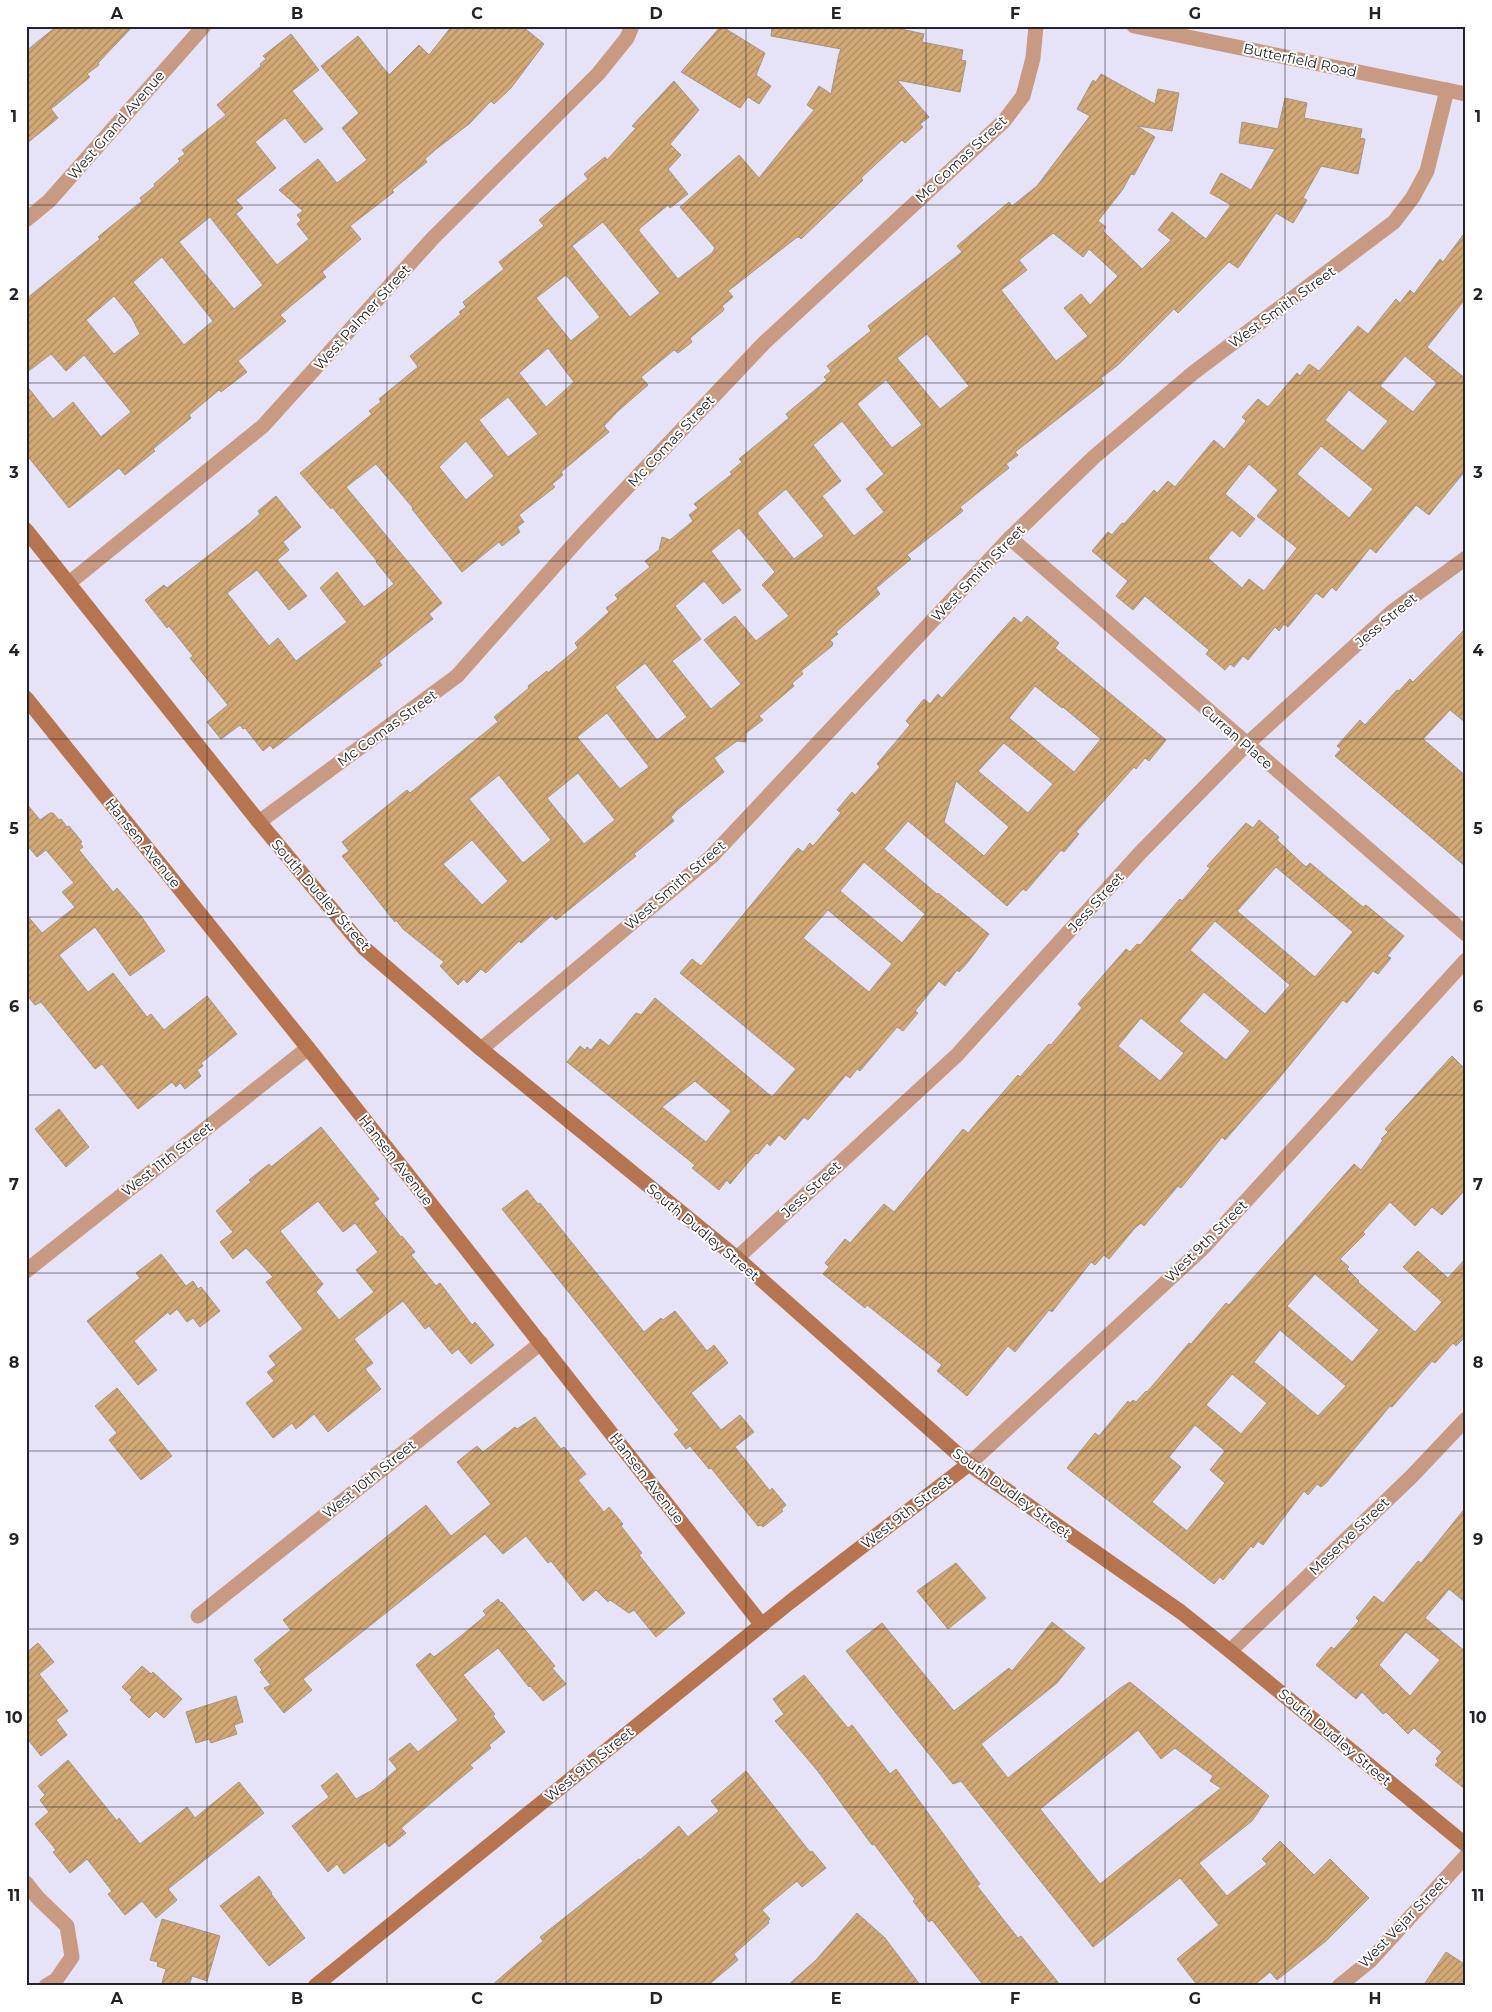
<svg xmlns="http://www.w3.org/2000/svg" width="1492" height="2012" viewBox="0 0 1492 2012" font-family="Montserrat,sans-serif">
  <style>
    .building { fill: url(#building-hatch); stroke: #a39686; fill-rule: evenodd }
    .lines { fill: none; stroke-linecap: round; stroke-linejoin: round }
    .street { stroke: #c89a81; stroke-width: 15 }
    .secondary { stroke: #b6744f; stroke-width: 15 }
    .grid { fill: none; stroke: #232229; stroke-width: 1; stroke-opacity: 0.55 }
    .labels { text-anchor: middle; stroke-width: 4; stroke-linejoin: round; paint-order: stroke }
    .street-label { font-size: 14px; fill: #232229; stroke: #fff }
    .neatline { fill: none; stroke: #232229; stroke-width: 2 }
    .grid-label { font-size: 16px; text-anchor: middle; font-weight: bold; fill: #232229 }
  </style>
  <defs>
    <pattern id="building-hatch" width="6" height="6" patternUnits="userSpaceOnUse" patternTransform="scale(1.25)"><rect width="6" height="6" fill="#d2a974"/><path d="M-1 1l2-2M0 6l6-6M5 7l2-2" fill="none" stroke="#aa895f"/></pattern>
  </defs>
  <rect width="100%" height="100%" fill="#e6e2f7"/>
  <g class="building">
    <polygon points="57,26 133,26 98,63 99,65 87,74 90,77 51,109 58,118 26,144 26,51"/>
    <path d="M452,26H522L544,44L511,88L494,104L491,101L469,124L435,150L425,159L427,162L392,190L394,192L350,226L361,239L322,272L326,277L280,315L286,321L238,361L247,372L221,392L219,390L189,415L191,418L153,449L155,451L125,475L119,468L69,508L26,454V385L53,419L73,402L101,437L131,412L84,355L66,371L51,354L26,373V299L100,239L98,237L142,201L140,198L155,186L154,184L180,161L178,159L185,154L182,150L226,115L217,105L261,66L260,64L266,59L263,56L291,34L319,70L292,91L323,129L305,143L285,118L255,142L276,168L236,200L243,208L236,214L277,265L309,239L297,224L301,220L297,215L303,211L279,190L318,159L337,183L367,160L342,128L359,113L321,66L358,36L389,75L419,45L429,55ZM210,217L263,285L234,309L179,242ZM162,257L213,321L184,345L133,282ZM114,296L132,318L140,334L114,354L86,320Z"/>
    <polygon points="721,26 765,53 756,75 771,86 759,104 748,97 740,108 681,72"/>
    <path d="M772,26H887L924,34L922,42L963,50L961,60L966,61L960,92L897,80L929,117L920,124L923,127L905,143L902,140L861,178L863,180L801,239L799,237L796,238L728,291L733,297L722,306L724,309L723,311L690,338L692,342L678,353L674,350L641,377L648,385L618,411L604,426L609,432L561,472L563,475L552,484L555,487L519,515L524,522L517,527L520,532L502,546L499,542L462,572L412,509L413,508L376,464L346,487L442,603L429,614L433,619L379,661L382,665L273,749L270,745L263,751L245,728L243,729L240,725L221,739L207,722L228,705L190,658L193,656L169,626L167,628L145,600L164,585L167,588L250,523L260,514L258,511L276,496L301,527L283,542L289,550L277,560L307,596L289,610L257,570L227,593L269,646L278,638L296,661L347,622L320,588L337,572L364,607L394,584L376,562L377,561L332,507L331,509L300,473L372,414L369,411L381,402L379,399L418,367L410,356L461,314L459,312L466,307L463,302L504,269L499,262L544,226L539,220L588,179L584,174L605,157L607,160L636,128L632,126L674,81L699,110L670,144L681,155L668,169L688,194L670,208L668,205L639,229V231L678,279L712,253L715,248L680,207L739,155L759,178L814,110L807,105L819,86L831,94L839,54L841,49L771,36ZM603,222L660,293L630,317L572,246ZM566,275L600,317L571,341L536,298ZM548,348L574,382L546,407L519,373ZM508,397L538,434L508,457L479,420ZM466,441L494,476L466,500L439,467Z"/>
    <path d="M1101,74L1155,104L1158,89L1179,93L1172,131L1137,126L1155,137L1134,175L1131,174L1123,189L1098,221L1106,227L1103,231L1142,269L1171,240L1158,230L1172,212L1206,239L1231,205L1210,193L1221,173L1251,190L1275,149L1239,143L1242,122L1278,129L1285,98L1307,103L1304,118L1362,129L1360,138L1365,139L1358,174L1321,166L1303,198L1307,200L1293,223L1276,213L1238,268L1229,262L1178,313L1174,309L1118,365L1101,378L1104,383L1015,452L1018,455L1006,464L1009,468L960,507L963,511L907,555L911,559L876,588L880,594L836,632L838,634L830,640L833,643L832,646L801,671L803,674L792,683L794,686L759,716L763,720L746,733V742L737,741L714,758L724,772L677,810L671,817L674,821L634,854L636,856L556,920L552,915L521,943L519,941L486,973L481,969L467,983L464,979L458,985L440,966L444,962L403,929L396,920L395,922L342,856L349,851L342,842L407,790L410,793L498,722L494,717L529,688L528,686L547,671L548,673L578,648L575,643L609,612L606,608L618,599L615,595L650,567L645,561L659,550L662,537L670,540L693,521L689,515L698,508L694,504L732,474L730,472L742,462L739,459L789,418L786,414L827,380L824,377L831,371L827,366L871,331L868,326L962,252L957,246L1009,202L1012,206L1037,186L1090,116L1077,109L1093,80L1096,82ZM1053,233L1083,257L1089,249L1118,276L1090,305L1081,294L1064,308L1088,336L1056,361L1001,290L1027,270L1019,260ZM927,334L969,386L940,409L897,358ZM886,380L922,425L892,448L857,404ZM842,421L884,474L866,489L884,512L854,536L822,496L841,481L813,445ZM786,489L824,536L794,559L757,513ZM739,528L775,572L762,585L789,616L756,641L735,616L704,640L741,684L711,709L672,661L701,639L675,606L704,581L723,604L741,590L711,551ZM645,663L687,717L657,740L615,687ZM607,713L649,767L620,789L577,737ZM578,773L615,820L584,844L547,798ZM499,775L551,840L523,863L469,799ZM472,840L508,881L482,905L443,864Z"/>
    <path d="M1466,231V298L1427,347L1466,379V470L1429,515L1416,505L1376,553L1370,548L1336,591L1332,587L1323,598L1316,593L1288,627L1284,624L1279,631L1275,627L1248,660L1243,656L1234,667L1230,664L1225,670L1206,654L1209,650L1145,596L1133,610L1116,596L1128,581L1092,551L1108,532L1112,535L1122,523L1124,524L1154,490L1157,493L1168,481L1175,487L1214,440L1224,449L1246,421L1242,417L1258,399L1268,407L1297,373L1300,376L1309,364L1319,371L1358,326L1368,334L1396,299L1400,303L1410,290L1414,294L1440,259L1443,262ZM1405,356L1437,383L1413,412L1380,386ZM1349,390L1388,421L1363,451L1325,420ZM1321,446L1373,489L1349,518L1297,474ZM1249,464L1278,490L1257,516L1297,548L1264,591L1249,579L1242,588L1208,558L1232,530L1240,537L1255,519L1225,494Z"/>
    <path d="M1027,616L1059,643L1055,648L1166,740L1149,761L1145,758L1136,769L1134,767L1076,832L1079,834L1064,852L1061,850L1026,891L1023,889L1007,906L908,821L884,849L937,894L938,893L989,934L968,962L959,972L957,970L945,986L939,981L915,1011L918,1013L903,1031L897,1027L860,1071L857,1069L850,1078L846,1075L808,1120L804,1117L785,1140L779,1135L770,1146L767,1143L758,1154L756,1153L730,1184L727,1180L719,1190L692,1168L695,1165L567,1062L580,1046L585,1050L587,1047L591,1050L600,1039L609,1046L635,1014L637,1013L641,1015L655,998L772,1097L796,1069L680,973L692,959L701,966L798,848L803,852L810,843L813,846L841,813L837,810L852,792L855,795L880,767L877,764L910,725L906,721L924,699L930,704L938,694L942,698L1014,617L1021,623ZM1035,686L1062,708L1063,707L1101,739L1074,772L1009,718ZM1004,743L1053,784L1028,813L978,771ZM956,781L1009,827L984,856L944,822ZM864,862L925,914L902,943L840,891ZM828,910L892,964L869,992L803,938ZM695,1081L731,1111L706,1142L662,1107Z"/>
    <polygon points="1466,628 1466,723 1450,710 1423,739 1466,776 1466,867 1335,756 1341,749 1337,746 1360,720 1365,725 1397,690 1399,691 1410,679 1413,682"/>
    <polygon points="26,803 40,820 50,813 53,813 59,820 61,819 67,827 69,826 82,842 80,843 83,847 79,850 113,892 117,888 141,916 165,951 130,976 95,927 59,955 88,992 113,973 147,1017 151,1014 164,1030 207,996 237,1034 201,1063 203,1066 197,1070 201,1076 185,1089 180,1083 176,1087 172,1082 138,1109 102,1064 95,1069 41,1002 35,1005 26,994 26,914 42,933 75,907 62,892 74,883 46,850 37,857 26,844"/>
    <path d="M1259,820L1279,837L1277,840L1306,867L1310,863L1363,907L1366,905L1404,936L1387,956L1391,958L1378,974L1373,971L1347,1003L1343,1000L1276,1082L1225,1140L1222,1137L1181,1188L1178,1186L1144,1226L1141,1223L1134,1229L1109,1259L1104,1255L1095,1265L1091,1262L1052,1312L1049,1310L1015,1352L1008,1346L967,1396L937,1371L942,1365L867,1305L865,1308L823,1274L829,1267L825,1263L845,1239L850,1243L884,1204L894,1212L963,1129L968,1133L1018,1075L1020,1077L1049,1044L1051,1045L1082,1008L1078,1004L1126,949L1130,952L1137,944L1140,945L1180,899L1182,901L1210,868L1207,866L1246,823L1253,828ZM1276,867L1353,932L1315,977L1237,911ZM1215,921L1290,985L1265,1014L1190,950ZM1204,992L1250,1031L1226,1060L1179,1021ZM1141,1018L1184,1053L1160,1081L1118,1046Z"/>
    <path d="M1452,1056L1466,1070V1189L1442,1215L1432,1207L1415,1226L1390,1202L1363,1232L1365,1234L1340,1259L1349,1267L1347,1269L1359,1281L1358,1282L1415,1332L1442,1302L1403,1267L1418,1251L1448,1278L1466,1258V1336L1456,1346L1453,1343L1435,1363L1432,1361L1392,1407L1390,1406L1326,1483L1321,1487L1317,1484L1308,1495L1304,1491L1263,1545L1258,1541L1253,1548L1251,1546L1223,1580L1220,1577L1214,1584L1067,1468L1095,1433L1099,1436L1128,1401L1130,1403L1133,1400L1136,1402L1146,1391L1147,1392L1189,1343L1191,1344L1226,1303L1229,1305L1354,1164L1361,1170L1383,1140L1381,1139L1388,1132L1385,1129ZM1315,1274L1379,1330L1352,1362L1287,1306ZM1280,1330L1346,1386L1318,1416L1254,1362ZM1232,1374L1267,1403L1241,1434L1206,1405ZM1195,1425L1225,1451L1210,1470L1225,1483L1187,1531L1152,1502L1181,1467L1169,1457Z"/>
    <polygon points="59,1109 89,1147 66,1167 35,1129"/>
    <path d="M321,1127L379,1199L374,1203L401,1237L402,1236L415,1252L411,1255L436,1286L440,1283L472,1325L475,1322L494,1345L471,1364L458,1349L452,1354L429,1326L425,1329L403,1301L354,1339L373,1363L365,1369L381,1389L328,1432L314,1414L296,1429L292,1423L273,1438L246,1403L274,1381L267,1372L276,1365L269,1356L303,1329L266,1282L273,1277L246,1248L233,1259L220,1242L233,1232L216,1211L251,1182L249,1180L269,1164L271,1167ZM318,1201L343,1232L355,1223L378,1252L356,1270L374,1292L339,1320L316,1292L323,1284L280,1231Z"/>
    <polygon points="527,1190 538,1204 540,1203 644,1332 661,1318 663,1320 675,1311 707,1351 714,1345 728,1363 691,1393 721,1430 740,1415 754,1432 735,1447 770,1491 772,1488 786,1505 781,1510 783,1511 763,1527 761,1525 758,1526 711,1468 709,1469 690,1446 686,1449 674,1434 679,1430 502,1209"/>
    <polygon points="161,1254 186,1286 193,1281 198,1289 201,1287 220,1311 200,1327 193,1318 187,1322 177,1309 170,1315 168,1312 134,1341 157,1370 138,1385 87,1321 140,1278 136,1273"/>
    <polygon points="117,1388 172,1456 141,1480 109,1440 117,1433 95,1406"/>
    <polygon points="535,1417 561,1449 564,1447 586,1474 578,1480 604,1512 609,1507 623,1524 621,1526 642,1553 639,1555 685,1613 656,1637 634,1610 629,1613 610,1600 608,1602 596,1590 583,1601 551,1561 548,1563 526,1536 503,1554 485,1534 303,1679 312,1690 284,1713 264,1688 271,1685 260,1672 262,1670 254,1660 291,1630 283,1620 426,1505 451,1536 491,1504 457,1462 477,1446 483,1452 515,1427 517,1429"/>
    <path d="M1466,1507V1603L1449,1589L1425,1618L1466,1652V1790L1435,1765L1438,1761L1436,1759L1442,1752L1414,1728L1408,1734L1386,1712L1383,1714L1362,1692L1356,1699L1316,1665L1331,1647L1334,1649L1359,1621L1356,1618L1374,1596L1383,1603L1418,1561L1421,1563ZM1406,1632L1440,1660L1410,1696L1379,1665Z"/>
    <polygon points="956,1563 986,1598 948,1629 917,1591"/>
    <polygon points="498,1599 501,1603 502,1602 555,1666 552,1668 566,1684 543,1701 530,1686 529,1687 498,1648 463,1675 495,1714 493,1716 505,1732 489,1745 491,1748 470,1765 473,1768 401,1828 406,1833 389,1847 385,1842 344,1874 337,1864 328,1872 292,1826 329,1797 321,1786 337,1773 356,1799 374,1789 397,1769 389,1759 410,1743 418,1752 458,1720 416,1665 430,1653 434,1657 461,1636 486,1615 483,1611"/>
    <path d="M1052,1622L1085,1648L1057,1683L981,1744L1008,1778L1119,1689L1130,1682L1269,1796L1252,1821L1199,1863L1227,1896L1267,1864L1262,1859L1280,1841L1314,1875L1330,1859L1369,1898L1326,1941L1277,1980L1270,1972L1253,1986H1198L1177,1959L1219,1925L1180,1878L1093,1947L961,1781L953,1784L846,1651L882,1623L954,1711L1009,1668L1012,1671ZM1138,1730L1161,1759L1175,1748L1213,1776L1210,1781L1221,1788L1100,1884L1040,1809Z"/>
    <polygon points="38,1643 54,1662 39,1674 68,1711 56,1720 67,1735 41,1756 26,1737 26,1653"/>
    <polygon points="142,1666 151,1674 153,1672 182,1699 164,1718 156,1711 149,1718 130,1700 132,1697 122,1687"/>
    <polygon points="804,1675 848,1728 852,1725 890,1774 896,1769 980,1884 977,1886 1018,1938 1021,1936 1061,1986 984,1986 932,1920 929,1922 913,1901 915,1899 874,1844 872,1845 817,1770 775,1721 784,1714 773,1699"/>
    <polygon points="236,1696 243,1722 234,1725 237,1734 211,1743 209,1739 196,1743 186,1712"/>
    <polygon points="68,1760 117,1821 119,1818 140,1844 187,1807 195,1818 239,1782 264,1813 168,1889 177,1900 156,1918 142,1901 125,1915 108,1894 112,1891 87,1859 70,1873 53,1852 56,1850 35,1824 49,1812 40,1800 45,1795 38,1786"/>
    <polygon points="746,1771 810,1852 812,1851 826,1868 802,1887 797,1881 762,1910 770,1919 768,1921 769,1923 734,1954 738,1960 707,1986 491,1986 543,1941 540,1937 639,1859 640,1860 679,1826 688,1837 719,1811 711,1801"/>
    <polygon points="259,1876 272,1893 271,1894 305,1938 269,1966 220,1906"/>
    <polygon points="857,1913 885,1938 921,1986 787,1986 816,1960"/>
    <polygon points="162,1919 220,1936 207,1981 192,1976 189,1986 161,1986 166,1969 157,1966 158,1962 150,1960"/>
    <polygon points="1446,1952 1466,1965 1466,1986 1423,1986"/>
  </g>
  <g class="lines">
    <g class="street">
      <polyline points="1134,26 1466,94"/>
      <polyline points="26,220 49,201 204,26"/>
      <polyline points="1010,538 1466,934"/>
      <polyline points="69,583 263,426 433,238 598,74 627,38 632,26"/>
      <polyline points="259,822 457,676 582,535 764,343 1004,121 1023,96 1033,58 1036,26"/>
      <polyline points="481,1049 711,857 1010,538 1094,457 1193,373 1394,222 1413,197 1427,171 1447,90"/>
      <polyline points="737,1258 957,1055 1140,853 1246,745 1393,611 1466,558"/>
      <polyline points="26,1271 308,1048"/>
      <polyline points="969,1464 1203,1248 1466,960"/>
      <polyline points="198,1616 541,1343"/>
      <polyline points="1230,1651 1412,1476 1466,1419"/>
      <polyline points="26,1883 38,1898 67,1926 72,1957 56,1980 46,1986"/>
      <polyline points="1339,1986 1370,1961 1466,1856"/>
    </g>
    <g class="secondary">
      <polyline points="26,530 259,822 364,948 481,1049 737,1258 969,1464 1181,1612 1230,1651 1466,1845"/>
      <polyline points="26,698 308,1048 762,1625"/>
      <polyline points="315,1986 790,1602 969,1464"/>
    </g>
  </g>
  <path class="grid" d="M207,26V1986M387,26V1986M566,26V1986M746,26V1986M926,26V1986M1105,26V1986M1285,26V1986M26,205H1466M26,383H1466M26,561H1466M26,739H1466M26,917H1466M26,1095H1466M26,1273H1466M26,1451H1466M26,1629H1466M26,1807H1466"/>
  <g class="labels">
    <g class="street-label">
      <text transform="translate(1300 60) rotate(12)" y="5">Butterfield Road</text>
      <text transform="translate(116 125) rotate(-49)" y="5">West Grand Avenue</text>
      <text transform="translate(961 159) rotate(-43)" y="5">Mc Comas Street</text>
      <text transform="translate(1282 307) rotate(-36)" y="5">West Smith Street</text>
      <text transform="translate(362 317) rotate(-48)" y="5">West Palmer Street</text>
      <text transform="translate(671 441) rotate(-47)" y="5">Mc Comas Street</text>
      <text transform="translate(978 573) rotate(-46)" y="5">West Smith Street</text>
      <text transform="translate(1386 620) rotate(-40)" y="5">Jess Street</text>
      <text transform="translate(387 728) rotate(-36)" y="5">Mc Comas Street</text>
      <text transform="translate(1237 737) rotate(41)" y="5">Curran Place</text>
      <text transform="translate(143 843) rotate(51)" y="5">Hansen Avenue</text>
      <text transform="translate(675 885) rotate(-41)" y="5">West Smith Street</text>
      <text transform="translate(321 895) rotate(49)" y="5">South Dudley Street</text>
      <text transform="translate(1096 902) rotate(-48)" y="5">Jess Street</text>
      <text transform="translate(167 1159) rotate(-38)" y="5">West 11th Street</text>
      <text transform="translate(396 1160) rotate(52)" y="5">Hansen Avenue</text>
      <text transform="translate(811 1189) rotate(-43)" y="5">Jess Street</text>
      <text transform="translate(703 1232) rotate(40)" y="5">South Dudley Street</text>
      <text transform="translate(1206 1241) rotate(-45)" y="5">West 9th Street</text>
      <text transform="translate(647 1478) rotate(52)" y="5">Hansen Avenue</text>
      <text transform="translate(369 1479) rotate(-39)" y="5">West 10th Street</text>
      <text transform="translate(1012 1493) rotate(36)" y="5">South Dudley Street</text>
      <text transform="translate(906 1512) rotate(-38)" y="5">West 9th Street</text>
      <text transform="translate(1349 1536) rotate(-44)" y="5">Meserve Street</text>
      <text transform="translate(1335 1737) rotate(40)" y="5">South Dudley Street</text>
      <text transform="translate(589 1764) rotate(-39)" y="5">West 9th Street</text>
      <text transform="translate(1403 1922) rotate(-46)" y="5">West Vejar Street</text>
    </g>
  </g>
  <rect width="1492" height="2012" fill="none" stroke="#ffffff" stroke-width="55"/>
  <rect x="28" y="28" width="1436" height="1956" class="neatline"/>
  <g class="grid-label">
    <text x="117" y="19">A</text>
    <text x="297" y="19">B</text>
    <text x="477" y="19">C</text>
    <text x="656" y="19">D</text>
    <text x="836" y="19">E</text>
    <text x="1015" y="19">F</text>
    <text x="1195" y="19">G</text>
    <text x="1375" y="19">H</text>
    <text x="14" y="122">1</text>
    <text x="1478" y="122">1</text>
    <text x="14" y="300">2</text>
    <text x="1478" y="300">2</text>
    <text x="14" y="478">3</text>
    <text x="1478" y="478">3</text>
    <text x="14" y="656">4</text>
    <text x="1478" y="656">4</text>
    <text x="14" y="834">5</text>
    <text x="1478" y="834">5</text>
    <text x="14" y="1012">6</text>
    <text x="1478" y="1012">6</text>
    <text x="14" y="1190">7</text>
    <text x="1478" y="1190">7</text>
    <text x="14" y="1368">8</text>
    <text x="1478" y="1368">8</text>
    <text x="14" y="1545">9</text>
    <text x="1478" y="1545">9</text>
    <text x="14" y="1723">10</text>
    <text x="1478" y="1723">10</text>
    <text x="14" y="1901">11</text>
    <text x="1478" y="1901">11</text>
    <text x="117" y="2004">A</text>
    <text x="297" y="2004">B</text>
    <text x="477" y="2004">C</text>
    <text x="656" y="2004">D</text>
    <text x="836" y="2004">E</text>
    <text x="1015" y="2004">F</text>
    <text x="1195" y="2004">G</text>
    <text x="1375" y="2004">H</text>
  </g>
</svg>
